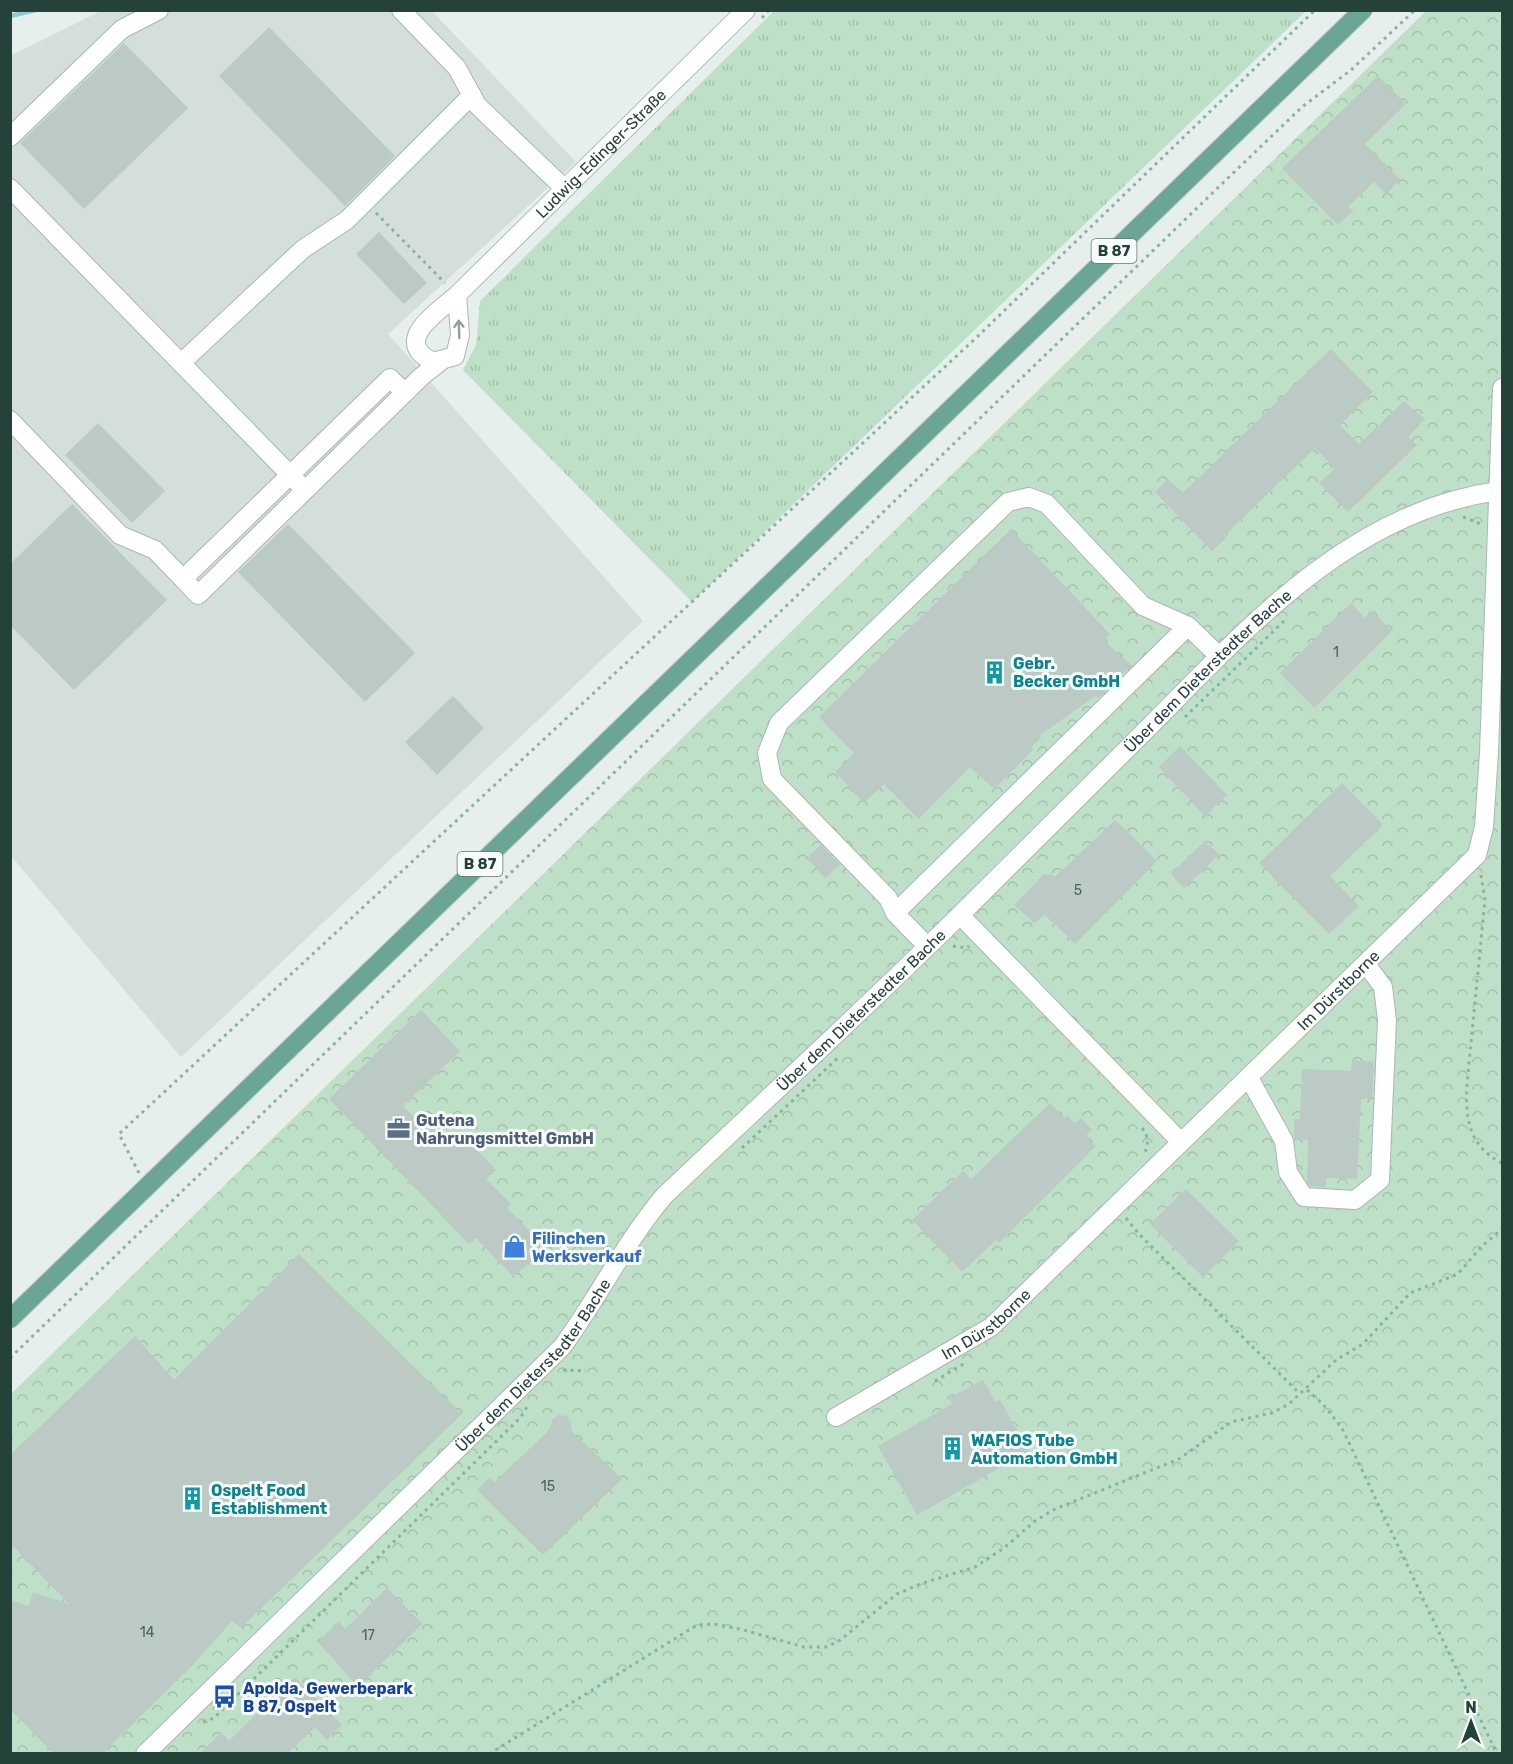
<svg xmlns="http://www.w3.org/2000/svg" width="1513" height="1764" viewBox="0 0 1513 1764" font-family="Rubik,sans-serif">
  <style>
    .built { fill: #d4dfda }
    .grass { fill: url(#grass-tufts) }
    .forest { fill: url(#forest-crowns) }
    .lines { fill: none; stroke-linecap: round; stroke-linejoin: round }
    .stream { stroke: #8ec9d4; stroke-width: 4.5 }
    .building { fill: #bbcac4 }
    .minor-casing { stroke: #a8b8b2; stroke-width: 20 }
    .major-casing { stroke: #c2cac8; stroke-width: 20 }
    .path { stroke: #86b3a5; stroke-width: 3; stroke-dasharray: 3 4.5; stroke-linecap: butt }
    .minor { stroke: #fff; stroke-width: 18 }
    .major { stroke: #6aa596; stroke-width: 18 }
    .oneway { stroke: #92a09c }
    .labels { text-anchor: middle; stroke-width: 6; stroke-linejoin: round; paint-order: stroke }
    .number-label { font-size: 14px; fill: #4a645c }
    .shield { fill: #f7fbf9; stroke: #637a73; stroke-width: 1.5 }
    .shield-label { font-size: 15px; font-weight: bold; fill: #24423a }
    .street-label { font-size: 16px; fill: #24423a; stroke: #f7fbf9 }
    .culture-label { font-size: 16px; font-weight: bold; fill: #0d838f; stroke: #f7fbf9; text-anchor: start }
    .service-label { font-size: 16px; font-weight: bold; fill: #4e5e75; stroke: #f7fbf9; text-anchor: start }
    .shop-label { font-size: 16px; font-weight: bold; fill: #366cbe; stroke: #f7fbf9; text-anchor: start }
    .transit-label { font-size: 16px; font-weight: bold; fill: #164399; stroke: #f7fbf9; text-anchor: start }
  </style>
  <defs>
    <pattern id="grass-tufts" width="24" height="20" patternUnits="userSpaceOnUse" patternTransform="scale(1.5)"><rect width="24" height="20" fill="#bfe0c8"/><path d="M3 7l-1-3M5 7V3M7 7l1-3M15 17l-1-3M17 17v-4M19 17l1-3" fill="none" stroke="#a4c1ad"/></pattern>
    <pattern id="forest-crowns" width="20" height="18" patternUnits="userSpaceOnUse" patternTransform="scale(1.5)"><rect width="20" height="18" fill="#bfe0c8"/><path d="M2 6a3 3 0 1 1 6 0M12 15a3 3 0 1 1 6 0" fill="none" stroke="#a4c1ad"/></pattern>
  </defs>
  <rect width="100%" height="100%" fill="#e6efeb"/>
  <polygon class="built" points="101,11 432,11 576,162 388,334 643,621 181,1057 11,856 10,56"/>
  <polygon class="grass" points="775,10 1306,11 692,602 463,370 476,345 480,301"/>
  <polygon class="forest" points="1426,11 1502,11 1502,1753 11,1753 10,1395"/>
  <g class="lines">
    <polyline class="stream" points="10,16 36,10"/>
  </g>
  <g class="building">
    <polygon points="269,27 395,156 345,206 219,76"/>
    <polygon points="124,43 188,108 84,209 20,143"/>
    <polygon points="1378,76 1406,104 1365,144 1400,179 1386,194 1374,182 1348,207 1353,211 1338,225 1282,168"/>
    <polygon points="379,232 427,283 404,304 356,254"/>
    <polygon points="1331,349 1373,392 1340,425 1359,444 1404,401 1425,419 1408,437 1417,445 1348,512 1319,483 1335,468 1315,448 1224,536 1226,538 1212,551 1155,492 1168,479 1183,493"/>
    <polygon points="98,423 165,491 132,523 65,455"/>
    <polygon points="72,504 167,600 74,690 10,625 10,564"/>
    <polygon points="288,524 415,653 365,702 238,572"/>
    <polygon points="1011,529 1110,634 1104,640 1131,665 1099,698 1097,695 1039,736 1041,738 1031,747 1033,750 994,789 970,767 919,819 884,784 864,803 835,772 854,753 819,717"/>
    <polygon points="1351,603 1365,618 1372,611 1392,631 1314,708 1280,673"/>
    <polygon points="453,696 484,728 437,775 405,742"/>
    <polygon points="1180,746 1227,795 1205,816 1159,767"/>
    <polygon points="1342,783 1383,825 1330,876 1359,906 1329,934 1259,863"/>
    <polygon points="1115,820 1157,861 1075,944 1045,915 1034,923 1014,905 1044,874 1056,876"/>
    <polygon points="1205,841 1219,855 1184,888 1171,874"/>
    <polygon points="821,845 840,865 825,878 807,858"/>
    <polygon points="421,1010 460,1051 403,1106 421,1124 427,1118 452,1145 462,1135 496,1170 486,1179 511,1204 507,1208 545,1247 514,1277 476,1238 469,1244 329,1099"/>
    <polygon points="1352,1060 1374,1062 1372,1098 1361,1099 1357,1179 1326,1178 1326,1187 1310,1186 1307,1180 1308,1140 1295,1139 1294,1136 1294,1119 1300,1119 1302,1069 1351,1071"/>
    <polygon points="1050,1103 1065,1118 1067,1115 1075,1123 1081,1118 1092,1130 1086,1136 1096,1146 999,1243 996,1240 962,1272 912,1220 963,1171 971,1179"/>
    <polygon points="1186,1189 1239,1241 1203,1277 1150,1224"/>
    <polygon points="299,1254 462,1414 241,1628 232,1621 189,1669 102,1754 54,1754 10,1709 10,1612 13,1601 29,1606 33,1592 69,1604 10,1543 10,1455 135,1336 174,1380"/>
    <polygon points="983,1380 996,1402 1000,1400 1029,1451 917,1515 878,1446 952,1404 949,1398"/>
    <polygon points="558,1415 567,1416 571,1421 571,1430 622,1479 543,1555 477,1490 489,1477 495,1482 550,1429 552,1420"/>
    <polygon points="387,1588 422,1624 358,1687 318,1642 339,1621 345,1629"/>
    <polygon points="295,1677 342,1725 327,1740 315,1727 287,1754 200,1754 221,1732 229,1741 263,1707 258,1702 267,1693 273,1699"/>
  </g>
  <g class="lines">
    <defs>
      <g id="minor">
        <polyline points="401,10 457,68 477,105 564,188"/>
        <polyline points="10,137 122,29 159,10"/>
        <polyline points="10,188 298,483"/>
        <path id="s1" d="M457,295L460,335L455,356L433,362C391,341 437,313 457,295L746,10"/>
        <polyline points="181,363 303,249 347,220 472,95"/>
        <polyline points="405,393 390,378 183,579 198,595 422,376 440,362"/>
        <polyline points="10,420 120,535 155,550 183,579"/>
        <polyline points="895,913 888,898 772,779 767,753 779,723 1008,502 1029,497 1047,504 1143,606 1188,626"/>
        <polyline points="960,915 1181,1142"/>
        <polyline points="927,946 895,913 1188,626 1219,656"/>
        <polyline points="1249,1078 1284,1141 1288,1172 1304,1197 1355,1200 1380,1180 1387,1020 1383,987 1366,964"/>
        <path id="s2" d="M836,1417L991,1327L1477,855L1484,827L1489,753L1502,388"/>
        <path id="s3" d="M145,1754L562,1347C599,1297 623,1245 664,1196C763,1102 865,1009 962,913C1025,851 1088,788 1151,725C1249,626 1352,511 1498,491"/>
      </g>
      <polyline id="major" points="10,1319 1363,10"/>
    </defs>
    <use href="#minor" class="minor-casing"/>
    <use href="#major" class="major-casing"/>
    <g class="path">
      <polyline points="762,18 769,10"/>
      <polyline points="376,213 445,283"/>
      <polyline points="1463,517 1481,524"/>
      <polyline points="1185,717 1284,621"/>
      <path d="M1481,875L1485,900L1467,1084C1465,1118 1469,1147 1502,1163"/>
      <polyline points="953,946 967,948 969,946"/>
      <path d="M1142,1128C1149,1137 1149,1144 1144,1154"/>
      <polyline points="742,1148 840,1056"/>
      <polyline points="139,1173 119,1134 977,337 1315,10"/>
      <polyline points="1126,1218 1138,1233 1300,1394"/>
      <polyline points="10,1358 1228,178 1302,107 1351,70 1415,10"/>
      <polyline points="563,1370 586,1371"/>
      <polyline points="935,1381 965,1363"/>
      <polyline points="1307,1390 1322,1403 1342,1428 1497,1754"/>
      <polyline points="203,1722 214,1718 521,1417 528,1405"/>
      <polyline points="489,1754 697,1625 714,1624 740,1629 804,1647 826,1647 839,1641 897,1594 920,1584 975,1567 1004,1548 1035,1521 1055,1509 1179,1459 1231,1422 1272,1413 1289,1404 1336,1360 1363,1344 1410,1293 1458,1274 1481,1247 1502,1229"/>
    </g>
    <use href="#minor" class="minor"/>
    <use href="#major" class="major"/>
  </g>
  <defs><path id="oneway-shaft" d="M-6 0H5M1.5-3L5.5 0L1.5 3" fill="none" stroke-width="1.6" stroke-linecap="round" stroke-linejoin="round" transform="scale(1.5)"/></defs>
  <use class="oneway" href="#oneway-shaft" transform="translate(459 329) rotate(-92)"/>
  <defs>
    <symbol id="building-bare" viewBox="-9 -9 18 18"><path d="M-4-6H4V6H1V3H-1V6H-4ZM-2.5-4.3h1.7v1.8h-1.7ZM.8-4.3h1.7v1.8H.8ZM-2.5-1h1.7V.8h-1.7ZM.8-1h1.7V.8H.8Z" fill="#0f9aa8" stroke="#f7fbf9" stroke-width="2.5" paint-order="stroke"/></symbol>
    <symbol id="office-bare" viewBox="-9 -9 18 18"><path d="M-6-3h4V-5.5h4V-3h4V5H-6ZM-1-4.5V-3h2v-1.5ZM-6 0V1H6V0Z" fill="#5c6f8a" stroke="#f7fbf9" stroke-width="2.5" paint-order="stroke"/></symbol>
    <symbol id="shop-bare" viewBox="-9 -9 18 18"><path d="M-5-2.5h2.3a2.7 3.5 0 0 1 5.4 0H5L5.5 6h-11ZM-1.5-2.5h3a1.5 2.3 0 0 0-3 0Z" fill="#3f7fe0" stroke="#f7fbf9" stroke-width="2.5" paint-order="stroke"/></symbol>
    <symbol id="bus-bare" viewBox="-9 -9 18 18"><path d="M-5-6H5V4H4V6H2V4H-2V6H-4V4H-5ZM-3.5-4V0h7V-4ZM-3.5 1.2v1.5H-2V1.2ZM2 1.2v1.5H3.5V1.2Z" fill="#1a4fb4" stroke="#f7fbf9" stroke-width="2.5" paint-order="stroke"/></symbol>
  </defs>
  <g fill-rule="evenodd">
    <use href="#building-bare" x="978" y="656" width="33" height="33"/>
    <use href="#office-bare" x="382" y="1112" width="33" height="33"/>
    <use href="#shop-bare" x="498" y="1230" width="33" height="33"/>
    <use href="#building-bare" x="936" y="1432" width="33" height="33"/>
    <use href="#building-bare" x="176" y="1482" width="33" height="33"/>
    <use href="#bus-bare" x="208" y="1680" width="33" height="33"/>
  </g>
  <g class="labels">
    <g class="number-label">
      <text x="1336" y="657">1</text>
      <text x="1078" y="895">5</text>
      <text x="548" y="1491">15</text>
      <text x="147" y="1637">14</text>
      <text x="368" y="1640">17</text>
    </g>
    <g class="shield">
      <rect x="1091.5" y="239" width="45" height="24" rx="4.5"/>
      <rect x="457.5" y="852" width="45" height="24" rx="4.5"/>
    </g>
    <g class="shield-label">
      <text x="1114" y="256">B 87</text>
      <text x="480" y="869">B 87</text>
    </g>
    <g class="street-label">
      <text dy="6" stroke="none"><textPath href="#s1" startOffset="378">Ludwig-Edinger-Straße</textPath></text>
      <text dy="6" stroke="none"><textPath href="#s3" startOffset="1521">Über dem Dieterstedter Bache</textPath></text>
      <text dy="6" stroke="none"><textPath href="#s2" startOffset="663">Im Dürstborne</textPath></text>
      <text dy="6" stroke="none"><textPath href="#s3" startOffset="1036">Über dem Dieterstedter Bache</textPath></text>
      <text dy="6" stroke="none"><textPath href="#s2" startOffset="177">Im Dürstborne</textPath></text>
      <text dy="6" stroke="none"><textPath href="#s3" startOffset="550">Über dem Dieterstedter Bache</textPath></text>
    </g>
    <g class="culture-label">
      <text x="1013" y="669">Gebr.<tspan x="1013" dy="18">Becker GmbH</tspan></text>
      <text x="971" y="1446">WAFIOS Tube<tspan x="971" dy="18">Automation GmbH</tspan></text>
      <text x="211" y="1496">Ospelt Food<tspan x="211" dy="18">Establishment</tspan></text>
    </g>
    <g class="service-label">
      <text x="416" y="1126">Gutena<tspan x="416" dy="18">Nahrungsmittel GmbH</tspan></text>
    </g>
    <g class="shop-label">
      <text x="532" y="1244">Filinchen<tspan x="532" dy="18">Werksverkauf</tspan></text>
    </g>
    <g class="transit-label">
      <text x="243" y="1694">Apolda, Gewerbepark<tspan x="243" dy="18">B 87, Ospelt</tspan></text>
    </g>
  </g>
  <rect width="1513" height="1764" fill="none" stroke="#24423a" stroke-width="24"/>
  <g transform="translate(1471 1722)" stroke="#f7fbf9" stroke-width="4.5" paint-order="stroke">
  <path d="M0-4.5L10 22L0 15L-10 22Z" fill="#24423a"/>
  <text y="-9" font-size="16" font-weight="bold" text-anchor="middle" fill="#24423a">N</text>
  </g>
</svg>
